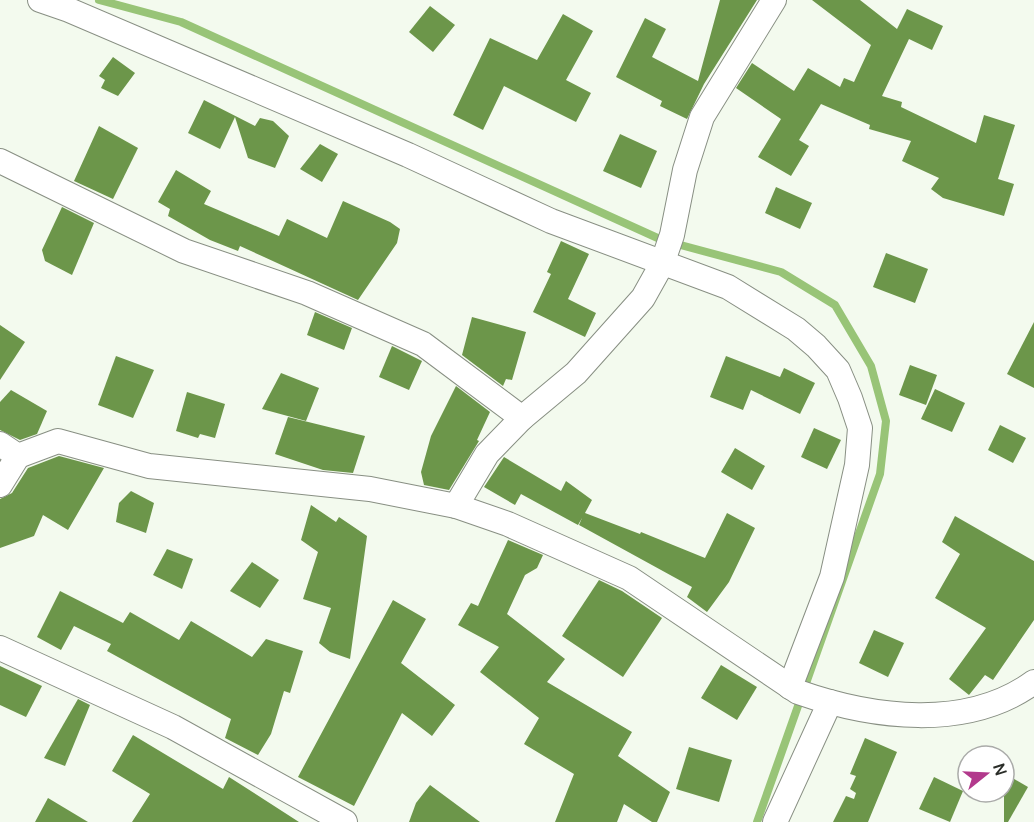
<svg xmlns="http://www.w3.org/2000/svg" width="1034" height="822" viewBox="0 0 1034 822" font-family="Manrope,sans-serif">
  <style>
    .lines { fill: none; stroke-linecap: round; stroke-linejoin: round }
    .stream { stroke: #98c477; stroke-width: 8 }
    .building { fill: #6c964a }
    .street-casing { stroke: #888f83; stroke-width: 26 }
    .street { stroke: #fff; stroke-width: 24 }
  </style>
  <rect width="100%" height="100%" fill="#f3faee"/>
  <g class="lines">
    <polyline class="stream" points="99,0 181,22 662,240 781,272 835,305 871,366 886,421 880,474 757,822"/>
  </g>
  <g class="building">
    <polygon points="720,0 757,0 704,84 687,119 660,106 662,101 616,77 645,18 666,29 652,57 698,81"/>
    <polygon points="812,0 860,0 897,29 907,9 943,26 932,50 909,39 882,96 902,102 901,107 976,143 984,115 1015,125 998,179 1014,184 1004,216 943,198 931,189 939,178 902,161 911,141 869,129 870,125 821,104 799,140 809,146 791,176 758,157 781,119 736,88 752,63 794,91 808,68 840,87 844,78 854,82 871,45"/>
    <polygon points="430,6 455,25 433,52 409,32"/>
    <polygon points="563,14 593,31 566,80 591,93 576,122 504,86 483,130 453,115 490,38 537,60"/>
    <polygon points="113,57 135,73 118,96 101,88 105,80 99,76"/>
    <polygon points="204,100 255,126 260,118 273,121 289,136 275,168 248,158 235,117 220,149 188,133"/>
    <polygon points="99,126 138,148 113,199 74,181"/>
    <polygon points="620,134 657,151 641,188 603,171"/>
    <polygon points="320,144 338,154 322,182 300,169"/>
    <polygon points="176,170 211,191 204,204 279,236 287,219 327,238 343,201 390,222 400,229 397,243 358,300 240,246 238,251 210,240 168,216 170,209 158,202"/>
    <polygon points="776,187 812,203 800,229 765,213"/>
    <polygon points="62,207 94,223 72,275 45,261 42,250"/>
    <polygon points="561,241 589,254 568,299 596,313 585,337 533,312 551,274 547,272"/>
    <polygon points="886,253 928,269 915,303 873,287"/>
    <polygon points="315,312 352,328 344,350 307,335"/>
    <polygon points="472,317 526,332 512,380 506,379 503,386 462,355"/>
    <polygon points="1034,322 1034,388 1007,374"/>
    <polygon points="0,325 25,342 0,380"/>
    <polygon points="392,346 422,361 409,390 379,377"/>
    <polygon points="116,356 154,370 133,418 98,405"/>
    <polygon points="726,356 780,377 784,368 815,383 800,414 751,390 743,410 710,397"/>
    <polygon points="910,365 937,375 926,405 899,395"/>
    <polygon points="281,373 319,388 306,421 262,409"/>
    <polygon points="456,386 490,412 477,440 479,441 449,490 424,485 421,472 431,436"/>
    <polygon points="935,389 965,403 952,432 921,419"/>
    <polygon points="11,390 47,411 37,434 20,440 0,430 0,402"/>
    <polygon points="187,392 225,404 215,438 200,434 198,438 176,431"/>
    <polygon points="288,417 365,436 353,473 323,470 275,454"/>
    <polygon points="1000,425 1026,438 1013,463 988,450"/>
    <polygon points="814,428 841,440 827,469 801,457"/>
    <polygon points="735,448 765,466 752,490 721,472"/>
    <polygon points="59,456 104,468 68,530 43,515 34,536 0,548 0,499 12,493 28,468"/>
    <polygon points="504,457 561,491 566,481 592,500 585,513 640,534 641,532 705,558 727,513 755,528 729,582 707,612 687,597 692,587 579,525 582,518 578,525 521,494 515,505 484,487"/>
    <polygon points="131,491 154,503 146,533 116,522 119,503"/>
    <polygon points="311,505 336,522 339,517 367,536 350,659 330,652 319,643 331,608 303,599 318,552 301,540"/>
    <polygon points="955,516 1034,561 1034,620 993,680 985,675 969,695 949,679 986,628 935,598 960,554 942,542"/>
    <polygon points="508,540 543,555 537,568 525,575 507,614 565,659 547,682 632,732 618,756 670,792 657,822 652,822 624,804 617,822 555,822 574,774 524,744 539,718 480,672 499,647 458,625 471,603 478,606"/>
    <polygon points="167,549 193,559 182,589 153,575"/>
    <polygon points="252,562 279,580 260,608 230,591"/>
    <polygon points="599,580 622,591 662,618 623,677 562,636"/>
    <polygon points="60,591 123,623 130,612 179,640 191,621 252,657 266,639 303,651 290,693 284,691 271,734 258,755 225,738 231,719 107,651 111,644 74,626 61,650 37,637"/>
    <polygon points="393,600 426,619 401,663 455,705 432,736 402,713 354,806 298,777"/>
    <polygon points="874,630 904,643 888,677 859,663"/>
    <polygon points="721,665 757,687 737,720 701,698"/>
    <polygon points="0,666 42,686 26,717 0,705"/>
    <polygon points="78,699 90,705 65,766 44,758"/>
    <polygon points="133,735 223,789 229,777 299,822 132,822 150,794 112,771"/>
    <polygon points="865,738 897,752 868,822 833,822 846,796 854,799 856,793 850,789 856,776 850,774"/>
    <polygon points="689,747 732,760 719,802 676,789"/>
    <polygon points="1004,773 1028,787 1008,822 1004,822"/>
    <polygon points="934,777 963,791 950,822 919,809"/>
    <polygon points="430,785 480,822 409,822 416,803"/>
    <polygon points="48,798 88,822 35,822"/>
  </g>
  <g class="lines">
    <defs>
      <g id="street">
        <polyline points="40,0 69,10 408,155 551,221 728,287 796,329 816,346 838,370 850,398 860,428 857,465 832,577 790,687"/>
        <polyline points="0,161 184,251 307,293 423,344 522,418"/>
        <path d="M0,444L18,456L58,441L149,466L370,489L456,506L508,524L629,578L798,692C872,718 967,731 1034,682"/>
        <polyline points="0,485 18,456"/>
        <polyline points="456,506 487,454 522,418 576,373 643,298 662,264 672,235 685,170 702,117 774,0"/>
        <polyline points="0,648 173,727 345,822"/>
        <polyline points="775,822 830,702"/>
      </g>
    </defs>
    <use href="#street" class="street-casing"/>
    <use href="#street" class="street"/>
  </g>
  <g transform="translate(986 774) rotate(72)"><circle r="28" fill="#ffffff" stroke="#aaaba9" stroke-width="1.5"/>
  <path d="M0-4.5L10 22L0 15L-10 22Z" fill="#b2398c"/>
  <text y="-9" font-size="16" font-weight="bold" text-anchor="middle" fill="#2a2d28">N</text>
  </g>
</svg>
